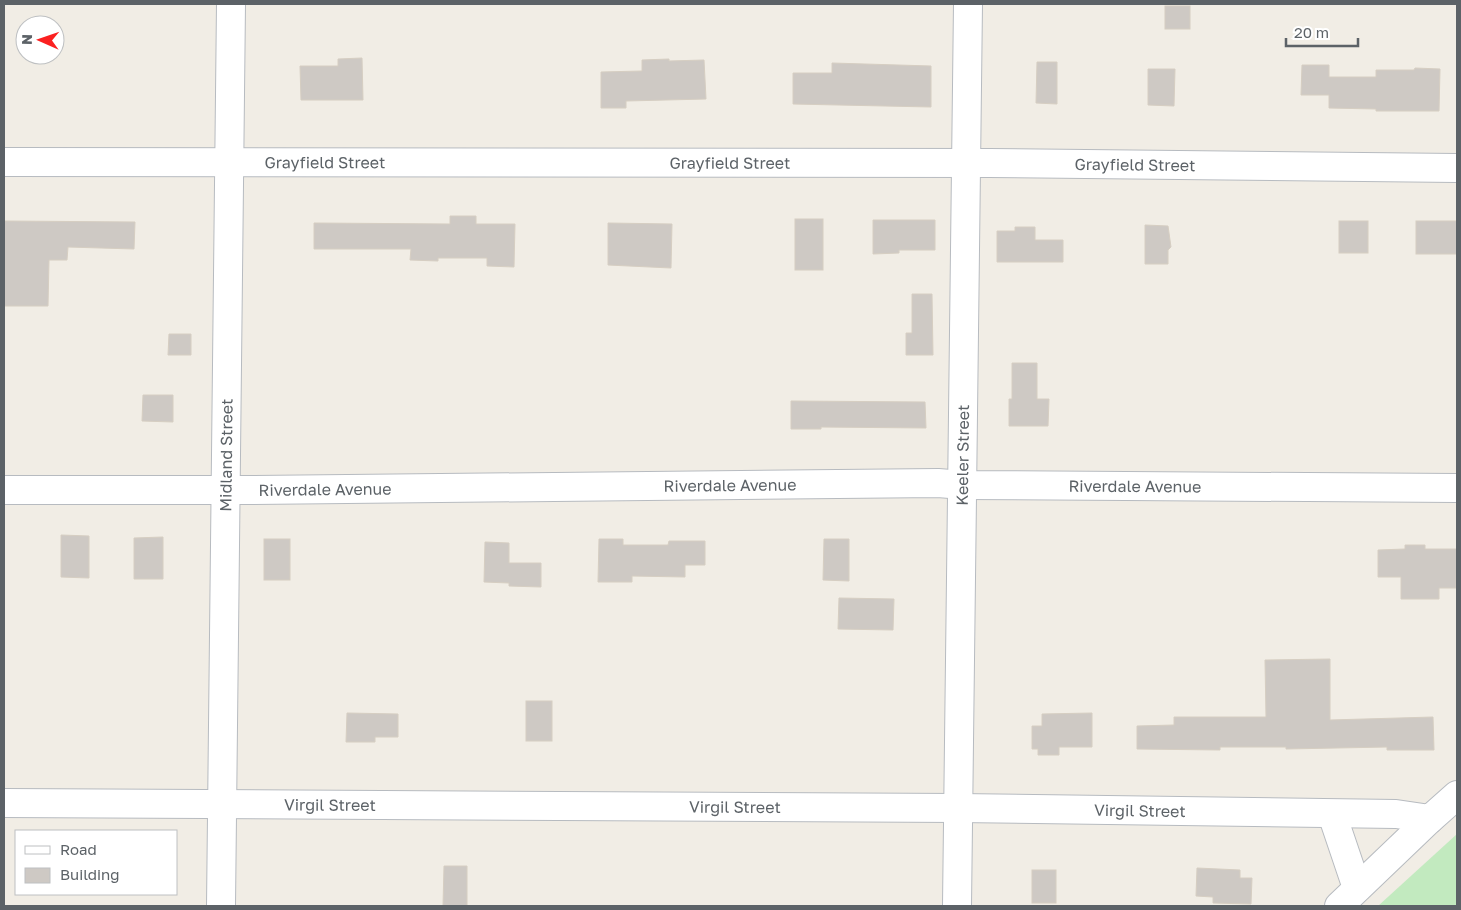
<svg xmlns="http://www.w3.org/2000/svg" width="1461" height="910" viewBox="0 0 1461 910" font-family="'Golos Text',sans-serif">
  <style>
    .green { fill: #c2eabf }
    .building { fill: #cec9c4; stroke: #d6cec2 }
    .lines { fill: none; stroke-linecap: round; stroke-linejoin: round }
    .street-casing { stroke: #b7bbc0; stroke-width: 30 }
    .street { stroke: #fff; stroke-width: 28 }
    .labels { text-anchor: middle; stroke-width: 5; stroke-linejoin: round; paint-order: stroke }
    .street-label { font-size: 16px; fill: #5c6267; stroke: #fff }
  </style>
  <rect width="100%" height="100%" fill="#f1ede5"/>
  <polygon class="green" points="1457,834 1457,906 1378,906"/>
  <g class="building">
    <rect x="1165" y="6" width="25" height="23"/>
    <polygon points="362,58 363,100 301,100 300,66 338,66 338,59"/>
    <polygon points="669,59 669,61 704,60 706,99 626,101 626,108 601,108 601,72 642,71 642,60"/>
    <polygon points="1037,62 1057,62 1057,104 1036,103"/>
    <polygon points="832,63 931,66 931,107 793,104 793,73 832,73"/>
    <polygon points="1302,65 1329,65 1329,77 1376,77 1376,70 1414,70 1415,68 1440,69 1439,111 1376,111 1376,109 1329,108 1329,95 1301,95"/>
    <polygon points="1148,69 1175,69 1174,106 1148,105"/>
    <polygon points="450,216 476,216 476,224 515,224 514,267 487,266 487,258 438,258 438,261 410,260 411,249 314,249 314,223 450,224"/>
    <rect x="795" y="219" width="28" height="51"/>
    <polygon points="873,220 935,220 935,250 899,250 899,253 873,254"/>
    <polygon points="4,221 135,222 134,249 68,247 67,260 49,260 48,306 4,306"/>
    <rect x="1339" y="221" width="29" height="32"/>
    <rect x="1416" y="221" width="41" height="33"/>
    <polygon points="608,223 672,224 671,268 608,265"/>
    <polygon points="1145,225 1168,226 1171,247 1168,250 1168,264 1145,264"/>
    <polygon points="1015,227 1035,227 1035,240 1063,240 1063,262 997,262 997,231 1015,231"/>
    <polygon points="912,294 932,294 933,355 906,355 906,333 912,333"/>
    <polygon points="169,334 191,334 191,355 168,355"/>
    <polygon points="1012,363 1037,363 1037,399 1049,399 1048,426 1009,426 1009,399 1012,399"/>
    <polygon points="143,395 173,395 173,422 142,421"/>
    <polygon points="791,401 925,402 926,428 821,427 821,429 791,429"/>
    <polygon points="61,535 89,536 89,578 61,577"/>
    <polygon points="163,537 163,579 134,579 134,538"/>
    <rect x="264" y="539" width="26" height="41"/>
    <polygon points="599,539 623,539 623,545 668,545 669,541 705,541 705,565 685,565 685,577 632,576 632,582 598,582"/>
    <polygon points="824,539 849,539 849,581 823,580"/>
    <polygon points="485,542 509,543 509,563 541,563 541,587 509,586 509,583 484,582"/>
    <polygon points="1405,545 1425,545 1425,549 1457,549 1456,588 1439,588 1439,599 1401,599 1401,577 1378,577 1378,550 1405,549"/>
    <polygon points="839,598 894,599 893,630 838,629"/>
    <polygon points="1330,659 1330,720 1433,717 1434,750 1387,750 1387,747 1286,749 1286,747 1220,747 1220,750 1137,749 1137,726 1174,725 1174,717 1266,717 1265,660"/>
    <rect x="526" y="701" width="26" height="40"/>
    <polygon points="347,713 398,714 398,737 375,737 375,742 346,742"/>
    <polygon points="1092,713 1092,747 1059,747 1059,755 1038,755 1038,749 1032,749 1032,726 1042,726 1042,714"/>
    <polygon points="444,866 467,866 467,906 443,906"/>
    <polygon points="1197,868 1240,870 1240,878 1252,878 1251,904 1213,903 1213,897 1196,896"/>
    <rect x="1032" y="870" width="24" height="33"/>
  </g>
  <g class="lines">
    <defs>
      <g id="street">
        <path id="s1" d="M4,162L989,163L1457,168"/>
        <path id="s2" d="M4,490H251L938,483L963,485L1457,488"/>
        <path id="s3" d="M4,803L958,808L1396,814L1430,819L1457,795"/>
        <polyline points="1332,814 1357,888"/>
        <path id="s4" d="M221,906L231,4"/>
        <path id="s5" d="M957,906L968,4"/>
        <polyline points="1339,906 1430,819"/>
      </g>
    </defs>
    <use href="#street" class="street-casing"/>
    <use href="#street" class="street"/>
  </g>
  <g class="labels">
    <g class="street-label">
      <text dy="6" stroke="none"><textPath href="#s1" startOffset="321">Grayfield Street</textPath></text>
      <text dy="6" stroke="none"><textPath href="#s1" startOffset="726">Grayfield Street</textPath></text>
      <text dy="6" stroke="none"><textPath href="#s1" startOffset="1131">Grayfield Street</textPath></text>
      <text dy="6" stroke="none"><textPath href="#s4" startOffset="451">Midland Street</textPath></text>
      <text dy="6" stroke="none"><textPath href="#s5" startOffset="451">Keeler Street</textPath></text>
      <text dy="6" stroke="none"><textPath href="#s2" startOffset="726">Riverdale Avenue</textPath></text>
      <text dy="6" stroke="none"><textPath href="#s2" startOffset="1131">Riverdale Avenue</textPath></text>
      <text dy="6" stroke="none"><textPath href="#s2" startOffset="321">Riverdale Avenue</textPath></text>
      <text dy="6" stroke="none"><textPath href="#s3" startOffset="326">Virgil Street</textPath></text>
      <text dy="6" stroke="none"><textPath href="#s3" startOffset="731">Virgil Street</textPath></text>
      <text dy="6" stroke="none"><textPath href="#s3" startOffset="1136">Virgil Street</textPath></text>
    </g>
  </g>
  <rect width="1461" height="910" fill="none" stroke="#5c6267" stroke-width="10"/>
  <rect x="15" y="830" width="162" height="65" fill="#ffffff" stroke="#bec0c2"/>
  <rect x="25" y="846" width="25" height="8" fill="#ffffff" stroke="#bec0c2"/>
  <text x="60" y="855" font-size="15" fill="#5c6267">Road</text>
  <rect x="25" y="868" width="25" height="15" fill="#cec9c4" stroke="#bec0c2"/>
  <text x="60" y="880" font-size="15" fill="#5c6267">Building</text>
  <g transform="translate(40 40) rotate(272)"><circle r="24" fill="#ffffff" stroke="#bec0c2"/>
  <path d="M0-4L9 19L0 12L-9 19Z" fill="#fb2020"/>
  <text y="-8" font-size="14" font-weight="bold" text-anchor="middle" fill="#5c6267">N</text>
  </g>
  <path d="M1286 38v8h72v-8" fill="none" stroke="#5c6267" stroke-width="2.5"/>
  <text x="1294" y="38" font-size="15" fill="#5c6267" stroke="#ffffff" stroke-width="4" paint-order="stroke">20 m</text>
</svg>
